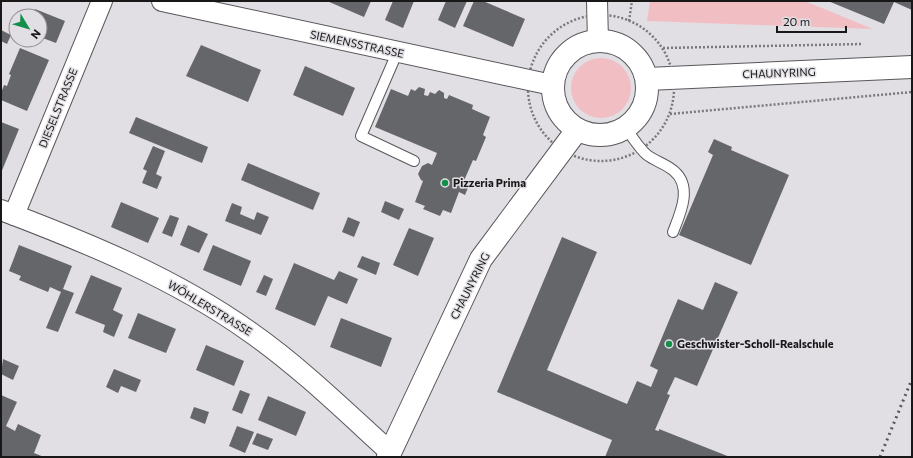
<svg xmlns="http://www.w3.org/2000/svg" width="913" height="458" viewBox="0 0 913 458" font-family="Commissioner,sans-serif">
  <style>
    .green { fill: #f1bfc3 }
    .building { fill: #65666a }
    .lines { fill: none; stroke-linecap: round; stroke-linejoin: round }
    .service-casing { stroke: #59575b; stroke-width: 12 }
    .minor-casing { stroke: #59575b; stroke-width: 22 }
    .tertiary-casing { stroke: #59575b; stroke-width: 24 }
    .path { stroke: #79787b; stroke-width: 2.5; stroke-dasharray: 2 2; stroke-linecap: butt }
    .service { stroke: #fff; stroke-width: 10 }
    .minor { stroke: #fff; stroke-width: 20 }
    .tertiary { stroke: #fff; stroke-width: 22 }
    .rail { stroke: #585759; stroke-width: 3; stroke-dasharray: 2 4; stroke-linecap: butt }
    .poi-dot { fill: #148f4b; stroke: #e2dfe4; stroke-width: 1.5 }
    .labels { text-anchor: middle; stroke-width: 3; stroke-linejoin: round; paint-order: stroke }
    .street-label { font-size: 11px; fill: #181819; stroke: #e2dfe4 }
    .poi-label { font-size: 11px; font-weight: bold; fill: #181819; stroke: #e2dfe4; text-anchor: start }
  </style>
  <rect width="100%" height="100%" fill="#e2dfe4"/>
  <g class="green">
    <polygon points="650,1 805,1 873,29 647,21"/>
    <circle cx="601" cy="88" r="30"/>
  </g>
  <g class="building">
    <polygon points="327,1 371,1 364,17"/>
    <polygon points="393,1 414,1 403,28 385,20"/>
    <polygon points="446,1 467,1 455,28 438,20"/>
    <polygon points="474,1 483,1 525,19 513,47 463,26"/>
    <polygon points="828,1 912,1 912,10 894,2 884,24"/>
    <polygon points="35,9 65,21 56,43 40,37 40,16 33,16"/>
    <polygon points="1,30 11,35 7,44 1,41"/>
    <polygon points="201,45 261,70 248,102 186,76"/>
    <polygon points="20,48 49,60 27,111 1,100 1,93 4,85 7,86 11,75 9,74"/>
    <polygon points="305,66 355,88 343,116 293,95"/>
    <polygon points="419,87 425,89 424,95 428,96 430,92 435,94 439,90 444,93 444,98 447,99 449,95 473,105 472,109 490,117 483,135 486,137 476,161 473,160 463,183 469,185 465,195 459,192 451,213 443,210 440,216 423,209 425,206 415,202 423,181 421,180 418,174 422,166 428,163 432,165 437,153 375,127 391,89 408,96 411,89 415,91"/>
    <polygon points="136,117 208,147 202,163 129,133"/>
    <polygon points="1,122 19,129 1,173"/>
    <polygon points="714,139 732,147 731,150 789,175 751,265 679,235 713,155 708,152"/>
    <polygon points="153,146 165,151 156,174 162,177 157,189 142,183 147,171 143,169"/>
    <polygon points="248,163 320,193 313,210 241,180"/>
    <polygon points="385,201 404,209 399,220 381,212"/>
    <polygon points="121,202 159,218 148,243 111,227"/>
    <polygon points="232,203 242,207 240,214 254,220 257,212 269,217 261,235 225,221"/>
    <polygon points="170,215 179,218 172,237 162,233"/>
    <polygon points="348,217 360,222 354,237 342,232"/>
    <polygon points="188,225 208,234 199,253 180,245"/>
    <polygon points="409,228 434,238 418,276 393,265"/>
    <polygon points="562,237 597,252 547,370 627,404 637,381 651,387 658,370 650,366 678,299 703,310 715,282 738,292 697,386 675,377 667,394 670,395 655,430 659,431 659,429 730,457 605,457 612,440 497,392"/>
    <polygon points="19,245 72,266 63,289 74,293 58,332 46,328 61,292 50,287 48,292 19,280 21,276 9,271"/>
    <polygon points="213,245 251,261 241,286 203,270"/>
    <polygon points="362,256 380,263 376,275 357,267"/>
    <polygon points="294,263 334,280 339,271 358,279 347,304 328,296 315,326 275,309"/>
    <polygon points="91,275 122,288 113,310 123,315 114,337 103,332 105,325 75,313"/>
    <polygon points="264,275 273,279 266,296 256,292"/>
    <polygon points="138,313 176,329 166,353 128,338"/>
    <polygon points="341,318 392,338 381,367 330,347"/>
    <polygon points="206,345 244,361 234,386 196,370"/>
    <polygon points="3,359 19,366 13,380 1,374"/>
    <polygon points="114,369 141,380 136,392 121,386 118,393 106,387"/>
    <polygon points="240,390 250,394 242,414 232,410"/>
    <polygon points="1,395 17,402 6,426 15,431 18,424 41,435 34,453 44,457 1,457"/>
    <polygon points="268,396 306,412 296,436 258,420"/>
    <polygon points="194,407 209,412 205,424 190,418"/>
    <polygon points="237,426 254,432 245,453 229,446"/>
    <polygon points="257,433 273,439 268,450 252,444"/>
  </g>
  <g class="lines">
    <defs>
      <g id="service">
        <polyline points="397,53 361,136 414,161"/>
        <path d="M626,128C632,137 639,148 647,155C655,161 666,164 674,171C693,187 680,214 673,232"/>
      </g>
      <g id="minor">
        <polyline points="162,1 552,85"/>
        <polyline points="597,1 598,41"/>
        <path d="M1,210C88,243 174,278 250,332C300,367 345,411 390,452"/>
        <polyline points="14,215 102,1"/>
      </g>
      <g id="tertiary">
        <circle cx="600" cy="88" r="47"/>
        <polyline points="647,79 912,67"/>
        <polyline points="388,457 481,259 577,130"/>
      </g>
    </defs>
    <use href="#service" class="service-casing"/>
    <use href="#minor" class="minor-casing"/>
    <use href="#tertiary" class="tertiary-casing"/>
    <g class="path">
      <circle cx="601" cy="88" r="73"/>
      <polyline points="629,21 632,1"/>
      <polyline points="663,48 863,44"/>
      <polyline points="670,114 912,92"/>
    </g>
    <use href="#service" class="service"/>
    <use href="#minor" class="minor"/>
    <use href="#tertiary" class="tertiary"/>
    <polyline class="rail" points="880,457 912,379"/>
  </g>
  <g class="poi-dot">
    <circle cx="445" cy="183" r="4"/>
    <circle cx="669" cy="344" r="4"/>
  </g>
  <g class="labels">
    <g class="street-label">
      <text transform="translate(357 44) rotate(12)" y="4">SIEMENSSTRASSE</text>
      <text transform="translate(779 73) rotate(-2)" y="4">CHAUNYRING</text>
      <text transform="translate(58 108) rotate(-68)" y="4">DIESELSTRASSE</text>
      <text transform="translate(470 286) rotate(-63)" y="4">CHAUNYRING</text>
      <text transform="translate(210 308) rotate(31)" y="4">WÖHLERSTRASSE</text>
    </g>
    <g class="poi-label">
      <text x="453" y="187">Pizzeria Prima</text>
      <text x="677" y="348">Geschwister-Scholl-Realschule</text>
    </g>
  </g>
  <rect width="913" height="458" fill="none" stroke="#181819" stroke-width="4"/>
  <g transform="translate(28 28) rotate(128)"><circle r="19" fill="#e2dfe4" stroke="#918f93"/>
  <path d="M0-3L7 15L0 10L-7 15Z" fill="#148f4b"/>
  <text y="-6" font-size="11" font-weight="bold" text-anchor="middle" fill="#181819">N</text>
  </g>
  <path d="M777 26v6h69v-6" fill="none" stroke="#181819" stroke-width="2"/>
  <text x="783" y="26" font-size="12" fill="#181819" stroke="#e2dfe4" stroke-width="3" paint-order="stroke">20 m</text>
</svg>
